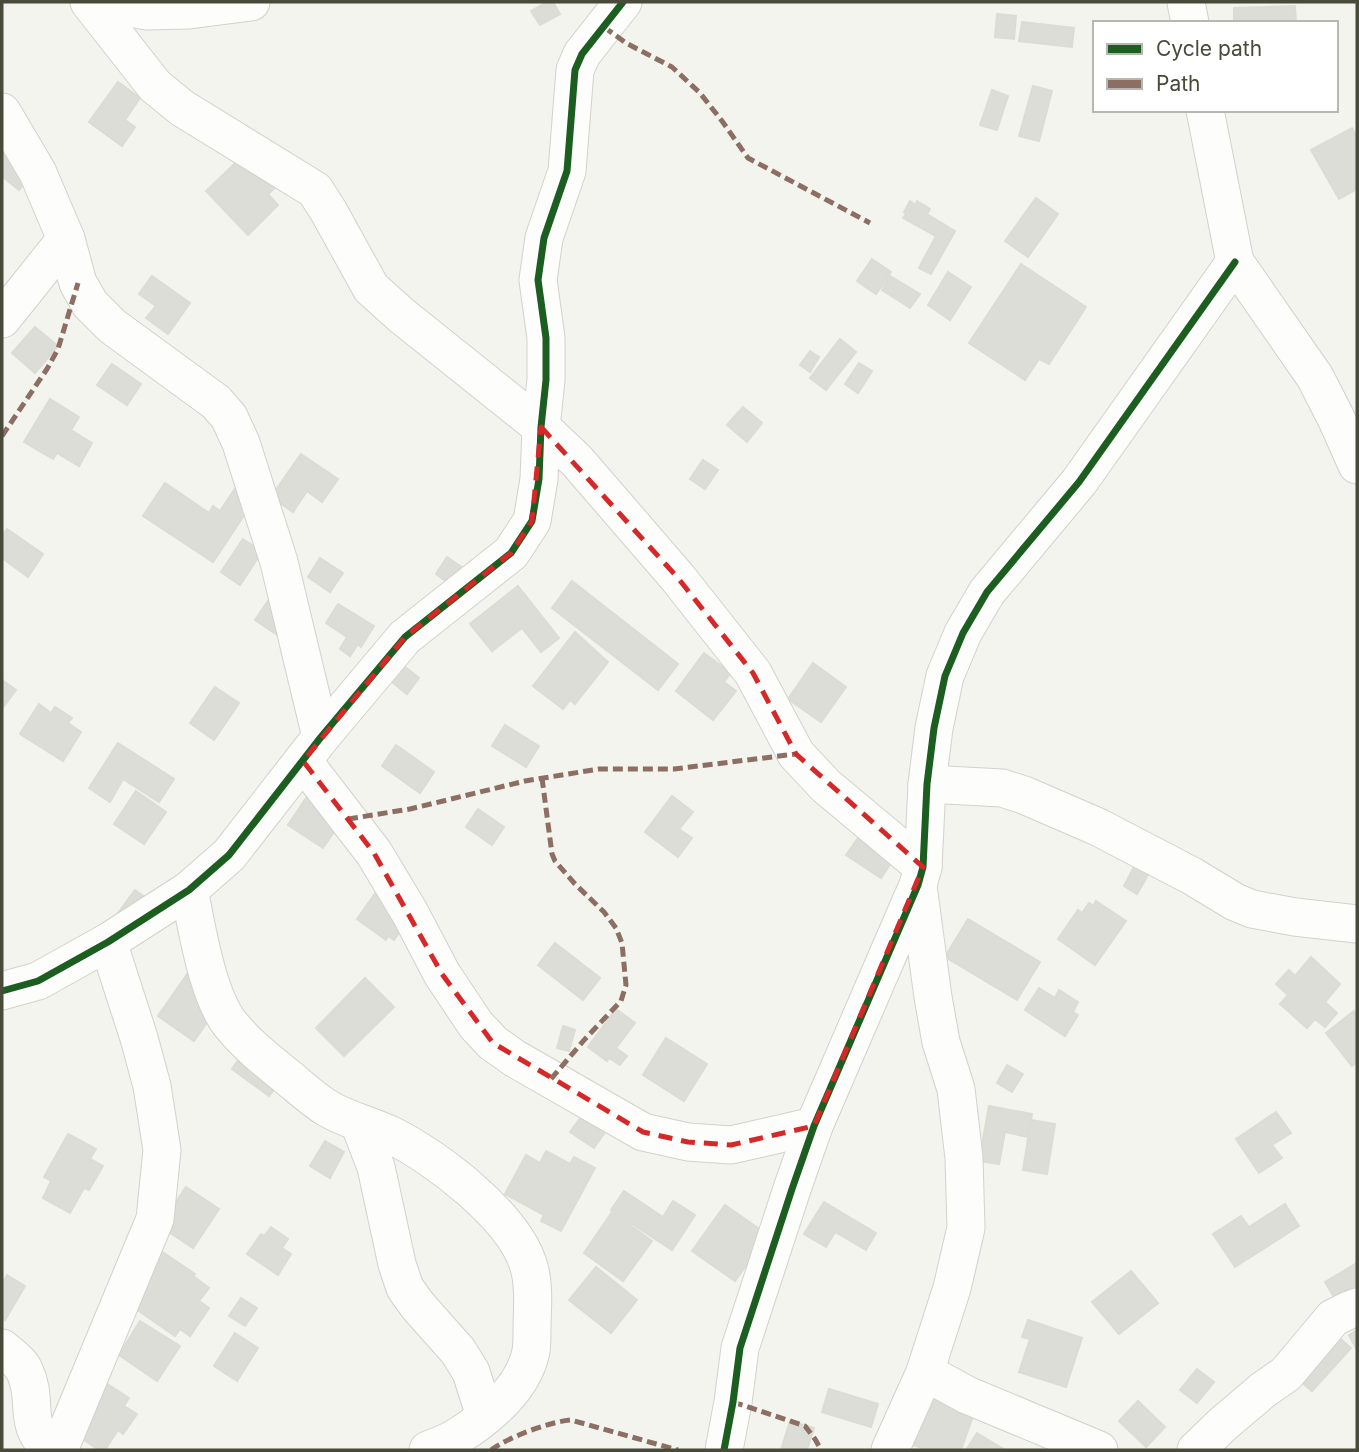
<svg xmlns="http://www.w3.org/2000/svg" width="1359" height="1452" viewBox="0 0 1359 1452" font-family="Inter,sans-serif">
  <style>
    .building { fill: #dcddd6; stroke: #dbdcd4; stroke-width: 2 }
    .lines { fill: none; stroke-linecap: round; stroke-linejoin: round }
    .minor-casing { stroke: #d1d2cb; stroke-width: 39 }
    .minor { stroke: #fdfdfc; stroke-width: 37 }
    .quiet { stroke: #8d6e63; stroke-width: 5; stroke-dasharray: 10 5; stroke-linecap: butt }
    .cycleway-casing { stroke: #fff; stroke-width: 11 }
    .cycleway { stroke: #1b5e20; stroke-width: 7 }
    .marked { fill: none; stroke: #d62828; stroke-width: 5; stroke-dasharray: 14 9; stroke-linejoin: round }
  </style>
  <rect width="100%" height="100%" fill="#f3f4ee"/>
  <g class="building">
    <polygon points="547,2 553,2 560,14 540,25 531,11"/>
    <polygon points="1295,6 1296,23 1234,23 1234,8"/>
    <polygon points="997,14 1016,16 1014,39 995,37"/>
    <polygon points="1022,22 1074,28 1072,47 1019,41"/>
    <polygon points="118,82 140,98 125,120 135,127 122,146 89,122"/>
    <polygon points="1033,86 1052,91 1039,141 1019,136"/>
    <polygon points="992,90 1008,96 997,130 980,125"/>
    <polygon points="1352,128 1357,138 1357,189 1339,199 1311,150"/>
    <polygon points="2,150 31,175 19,190 3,177 2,178"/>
    <polygon points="244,155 276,187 268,194 278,205 248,235 206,191"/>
    <polygon points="1036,198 1058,214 1028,257 1005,241"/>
    <polygon points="910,201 916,205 917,201 930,209 927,214 955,231 931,274 919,268 936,236 903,218 906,214 904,212"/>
    <polygon points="872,259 891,272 876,294 857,281"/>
    <polygon points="1021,264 1086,307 1049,364 1039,359 1025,380 969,343"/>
    <polygon points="948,272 971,287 950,320 928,305"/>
    <polygon points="152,276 190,303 168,334 146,318 156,306 139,294"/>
    <polygon points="890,276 920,294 910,308 882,290"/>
    <polygon points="35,327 58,346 35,373 12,353"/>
    <polygon points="840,339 856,352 826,390 810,378"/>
    <polygon points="810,351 819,357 810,372 800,365"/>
    <polygon points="859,363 872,371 858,393 845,384"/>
    <polygon points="112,364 141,384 127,405 97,385"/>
    <polygon points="50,399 79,417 71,430 92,443 79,466 57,453 53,459 24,442"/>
    <polygon points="743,407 762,423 747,442 727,425"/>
    <polygon points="301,454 338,479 322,502 307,491 293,512 271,497"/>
    <polygon points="703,460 718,470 705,489 690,479"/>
    <polygon points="244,475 263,487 213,562 143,516 165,483 209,513 213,506 220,511"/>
    <polygon points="7,529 43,554 28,577 2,558 2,536"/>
    <polygon points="243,539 262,552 240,585 221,572"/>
    <polygon points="447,557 466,570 454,587 436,574"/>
    <polygon points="320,558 343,573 330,592 308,577"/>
    <polygon points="572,581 678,664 658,690 552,608"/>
    <polygon points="518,586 559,638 541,652 522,628 492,651 470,624"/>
    <polygon points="272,595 289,643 255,620"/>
    <polygon points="338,604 374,626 361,647 358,644 350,656 340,649 347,637 326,623"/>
    <polygon points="575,632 608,662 575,704 570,700 563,709 533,686"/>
    <polygon points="704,653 731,673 724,682 736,691 713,720 676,691"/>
    <polygon points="399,662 419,678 407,694 387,678"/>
    <polygon points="813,663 846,687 821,722 788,699"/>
    <polygon points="2,680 16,690 2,709"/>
    <polygon points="215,687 239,703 214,740 190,723"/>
    <polygon points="39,704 51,713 55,707 72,718 68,723 81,732 63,761 20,734"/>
    <polygon points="505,725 539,746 526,767 492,746"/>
    <polygon points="118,743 174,779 159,802 123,779 110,802 89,788"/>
    <polygon points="396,745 434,772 420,793 382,766"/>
    <polygon points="314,786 349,810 323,848 288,825"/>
    <polygon points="136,791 166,812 144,844 114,824"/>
    <polygon points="672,796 693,812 679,829 692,838 678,857 645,832"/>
    <polygon points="478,809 504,827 492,845 466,827"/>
    <polygon points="860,835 895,857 881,878 846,855"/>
    <polygon points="1134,867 1148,875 1137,894 1124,886"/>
    <polygon points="386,878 395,916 392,920 403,928 394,940 388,936 386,940 357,919"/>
    <polygon points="135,890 161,909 116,916"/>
    <polygon points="1096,901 1126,921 1095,965 1058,939 1078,910 1082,913 1089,903 1093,906"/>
    <polygon points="968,919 1040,962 1017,1000 945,957"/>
    <polygon points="555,943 600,978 583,1000 538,965"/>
    <polygon points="1311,957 1340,984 1325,1002 1337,1013 1325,1027 1315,1019 1307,1028 1280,1004 1288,995 1276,984 1289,970 1295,976"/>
    <polygon points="188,973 224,998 194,1041 158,1016"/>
    <polygon points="365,978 394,1007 344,1056 316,1028"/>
    <polygon points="1039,988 1055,998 1059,990 1078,1002 1073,1012 1078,1015 1065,1036 1025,1010"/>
    <polygon points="616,1009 635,1023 616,1048 627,1056 620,1065 609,1058 607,1061 588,1047"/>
    <polygon points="1354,1011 1357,1016 1357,1062 1352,1066 1326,1033"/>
    <polygon points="563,1026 575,1030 569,1051 557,1048"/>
    <polygon points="666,1038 707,1064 684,1101 643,1075"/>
    <polygon points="250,1044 288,1071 269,1096 232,1069"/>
    <polygon points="1007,1065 1023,1074 1012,1092 997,1083"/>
    <polygon points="989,1106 1032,1114 1028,1137 1005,1132 999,1164 979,1161"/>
    <polygon points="1276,1112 1291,1133 1272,1145 1282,1158 1259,1173 1236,1139"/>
    <polygon points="581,1117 611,1124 594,1148 570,1132"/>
    <polygon points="1031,1120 1055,1124 1047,1174 1023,1170"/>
    <polygon points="68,1134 96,1149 90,1159 103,1166 89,1190 84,1188 70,1213 43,1198 51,1181 44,1177"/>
    <polygon points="325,1141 344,1152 330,1178 310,1166"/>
    <polygon points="546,1151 570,1164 574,1157 595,1168 561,1231 541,1221 544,1215 505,1194 526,1155 540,1163"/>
    <polygon points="186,1187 219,1209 193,1248 160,1226"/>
    <polygon points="624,1191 663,1217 673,1201 695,1215 672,1250 611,1210"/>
    <polygon points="824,1202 876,1233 866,1250 835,1232 826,1247 804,1234"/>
    <polygon points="1285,1204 1299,1226 1235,1267 1213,1234 1241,1216 1249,1227"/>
    <polygon points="725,1205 768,1235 735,1281 692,1251"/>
    <polygon points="612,1212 652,1241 623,1281 584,1253"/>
    <polygon points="271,1227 288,1239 282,1248 291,1254 278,1275 247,1254 261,1234 264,1236"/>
    <polygon points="161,1251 195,1274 193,1276 209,1288 199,1301 209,1308 190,1336 180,1329 175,1336 126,1302"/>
    <polygon points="1357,1263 1357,1313 1347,1319 1325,1282"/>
    <polygon points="596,1267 637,1300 611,1333 569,1300"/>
    <polygon points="1131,1271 1158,1303 1119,1334 1092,1302"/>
    <polygon points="7,1275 25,1286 5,1320 2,1318 2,1284"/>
    <polygon points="241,1298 257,1308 245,1326 229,1316"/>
    <polygon points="1028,1320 1082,1338 1066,1387 1019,1372 1030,1339 1022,1337"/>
    <polygon points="140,1321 180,1346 157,1381 119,1355"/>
    <polygon points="1357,1330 1357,1350 1349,1335"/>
    <polygon points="235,1333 258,1348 237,1381 214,1366"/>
    <polygon points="1334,1333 1351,1348 1312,1391 1294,1376"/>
    <polygon points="1197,1369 1214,1382 1197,1403 1180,1390"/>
    <polygon points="933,1382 979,1399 961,1450 929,1450 910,1444"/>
    <polygon points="106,1383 129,1398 124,1406 137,1414 123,1434 118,1430 105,1450 99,1450 68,1429"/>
    <polygon points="829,1389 878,1404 871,1427 822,1412"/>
    <polygon points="1138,1401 1165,1427 1146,1447 1119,1421"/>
    <polygon points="790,1421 814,1428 807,1450 781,1450"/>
    <polygon points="977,1433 1005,1450 966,1450"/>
  </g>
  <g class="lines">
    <defs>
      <g id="minor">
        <polyline points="89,2 155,86 182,108 315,190 329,212 371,288 401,315 541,427 577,461 678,578 753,673 796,754 826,786 923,867"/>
        <polyline points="91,2 147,11 189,10 251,2"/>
        <polyline points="1186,2 1190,23"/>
        <polyline points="1205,110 1235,262 1315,377 1336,418 1357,465"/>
        <polyline points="2,112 38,173 66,239 78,283 90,304 112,326 216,402 229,417 241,443 279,562 321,737"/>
        <polyline points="2,319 66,239"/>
        <polyline points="303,761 374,853 410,913 442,974 476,1025 493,1043 514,1058 643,1132 688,1142 731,1145 814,1126"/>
        <polyline points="927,784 1002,788 1024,795 1098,827 1192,876 1235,902 1252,909 1295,917 1357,924"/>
        <path d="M189,890C197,927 207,996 231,1025C248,1046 269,1062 290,1079C302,1089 314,1100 327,1108C347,1120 370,1125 391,1135C436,1157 515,1217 529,1267C535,1287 532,1310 532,1330C532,1337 532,1345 531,1351C524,1388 487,1418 457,1437C448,1443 437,1446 428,1450"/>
        <polyline points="2,991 38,981 108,942 189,890 229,855 321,737 405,637 511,553 532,521 539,479 541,427 546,380 546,338 538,280 544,238 567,171 575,70 582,54 623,2"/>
        <polyline points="359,1123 376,1167 397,1264 405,1288 418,1306 458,1351 471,1372 485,1416"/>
        <path d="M2,1348C10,1355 21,1362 25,1372C39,1402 21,1425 52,1450"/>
        <polyline points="925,1372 967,1395 1099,1450"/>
        <polyline points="59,1450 155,1219 162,1150 152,1086 139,1038 108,942"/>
        <polyline points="724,1450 733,1402 740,1348 792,1189 814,1126 918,885 923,867 927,784 934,728 945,676 963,633 987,592 1079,482 1235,262"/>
        <polyline points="890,1450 925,1372 952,1288 966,1228 964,1158 956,1089 941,1042 933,997 918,886"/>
        <polyline points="1196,1450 1223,1424 1263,1390 1286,1374 1333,1318 1349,1310 1357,1307"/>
      </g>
    </defs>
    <use href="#minor" class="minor-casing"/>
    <use href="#minor" class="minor"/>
    <g class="quiet">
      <polyline points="604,27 626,43 672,67 700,93 722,121 748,158 870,223"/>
      <polyline points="2,436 47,369 58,349 78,283"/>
      <polyline points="542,778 552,854 555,861 575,884 604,912 616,928 622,943 626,985 621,1001 585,1039 551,1079"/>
      <polyline points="348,819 410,809 525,781 599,769 674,769 796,754"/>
      <polyline points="733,1402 805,1426 815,1439 821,1450"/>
      <path d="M491,1450C509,1437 548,1422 571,1420L678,1450"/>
    </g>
    <defs>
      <g id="cycleway">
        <polyline points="2,991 38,981 108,942 189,890 229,855 321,737 405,637 511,553 532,521 539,479 541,427 546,380 546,338 538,280 544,238 567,171 575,70 582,54 623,2"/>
        <polyline points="724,1450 733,1402 740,1348 792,1189 814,1126 918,885 923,867 927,784 934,728 945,676 963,633 987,592 1079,482 1235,262"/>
      </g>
    </defs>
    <use href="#cycleway" class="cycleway-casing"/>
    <use href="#cycleway" class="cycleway"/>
  </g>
  <path class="marked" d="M541,427L678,578L753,673L796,754L923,867L814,1126L731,1145L688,1142L643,1132L493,1043L442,974L374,853L303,761L405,637L511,553L532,521Z"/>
  <rect width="1359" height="1452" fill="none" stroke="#494a39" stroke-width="7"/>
  <rect x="1093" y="21" width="245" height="91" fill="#ffffff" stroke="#b6b7b0" stroke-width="2"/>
  <rect x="1107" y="44" width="35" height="10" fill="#1b5e20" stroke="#b6b7b0" stroke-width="2"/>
  <text x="1156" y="56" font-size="21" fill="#494a39">Cycle path</text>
  <rect x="1107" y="79" width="35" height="10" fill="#8d6e63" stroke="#b6b7b0" stroke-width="2"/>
  <text x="1156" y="91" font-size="21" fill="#494a39">Path</text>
</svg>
